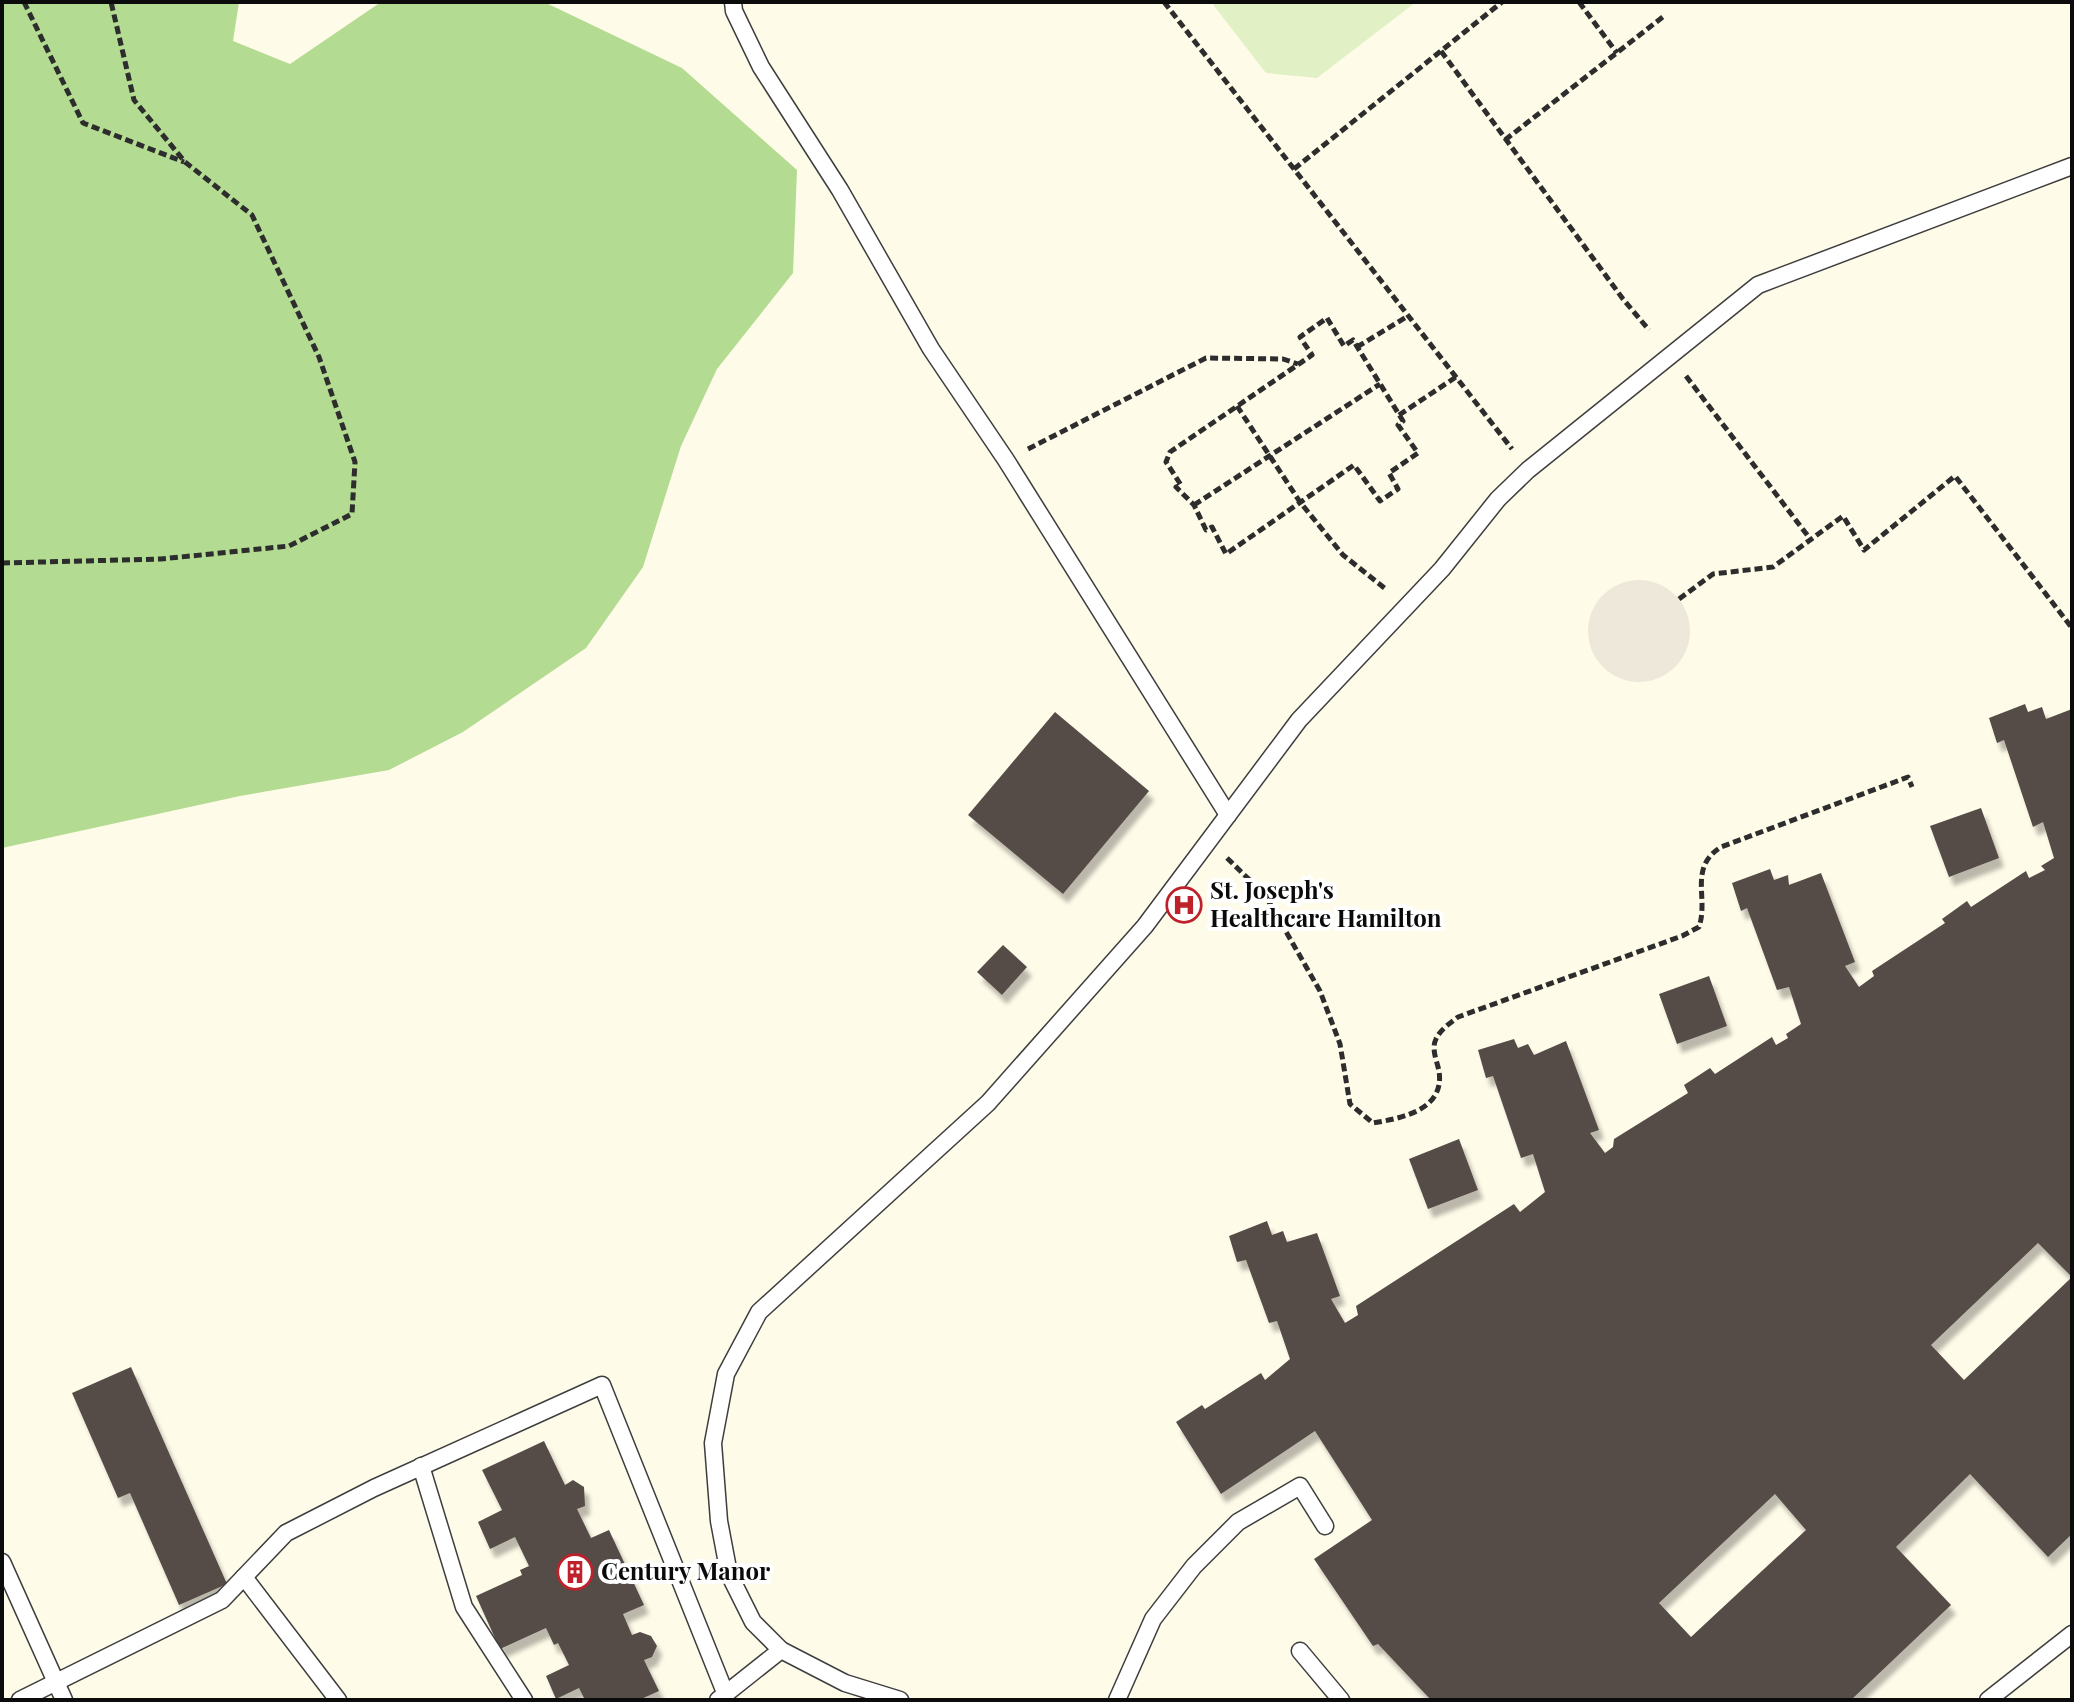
<svg xmlns="http://www.w3.org/2000/svg" width="2074" height="1702" viewBox="0 0 2074 1702" font-family="'Playfair Display',serif">
  <style>
    .forest { fill: #b3db92 }
    .pitch { fill: #e2f0c5 }
    .plaza { fill: #eee8da }
    .building { fill: #544c47; fill-rule: evenodd; filter: url(#shadow) }
    .lines { fill: none; stroke-linecap: round; stroke-linejoin: round }
    .lane-casing { stroke: #3e3e3e; stroke-width: 19 }
    .path { stroke: #2d2d2d; stroke-width: 5; stroke-dasharray: 8 4; stroke-linecap: butt }
    .lane { stroke: #fff; stroke-width: 16 }
    .labels { text-anchor: middle; stroke-width: 8; stroke-linejoin: round; paint-order: stroke }
    .poi-label { font-size: 24px; font-weight: bold; fill: #0b0b0b; stroke: #fff; text-anchor: start }
  </style>
  <defs>
    <filter id="shadow"><feDropShadow dx="5" dy="9" stdDeviation="2" flood-color="#0004"/></filter>
  </defs>
  <rect width="100%" height="100%" fill="#fffbe9"/>
  <polygon class="forest" points="2,2 239,2 233,41 290,64 381,2 544,2 682,68 797,170 793,273 717,369 681,446 643,567 586,648 463,732 389,770 240,796 2,848"/>
  <polygon class="pitch" points="1211,2 1416,2 1317,78 1266,73"/>
  <circle class="plaza" cx="1639" cy="631" r="51"/>
  <g class="building">
    <path d="M2025,704L2028,712L2042,707L2046,719L2072,709V1534L2048,1557L1970,1474L1896,1547L1951,1605L1851,1700H1431L1378,1644L1373,1646L1314,1559L1372,1520L1315,1431L1221,1494L1176,1422L1202,1405L1205,1409L1261,1373L1265,1380L1290,1359L1277,1321L1269,1323L1246,1260L1237,1262L1229,1236L1267,1221L1272,1235L1283,1231L1287,1242L1317,1233L1340,1296L1331,1299L1345,1323L1358,1315L1356,1306L1514,1204L1520,1212L1545,1192L1533,1154L1521,1158L1493,1076L1486,1078L1478,1050L1514,1039L1518,1048L1528,1044L1534,1055L1566,1041L1599,1130L1590,1133L1605,1153L1613,1147L1614,1139L1688,1093L1684,1085L1710,1068L1715,1074L1772,1037L1776,1045L1788,1038L1786,1034L1801,1024L1789,987L1777,990L1747,908L1741,911L1732,883L1770,869L1774,880L1788,875L1789,885L1821,873L1855,962L1845,966L1859,987L1874,976L1872,971L1945,923L1942,919L1967,901L1971,907L2026,871L2029,878L2045,870L2041,866L2054,858L2043,822L2033,827L2004,740L1997,743L1989,718ZM2038,1243L2072,1277L1964,1380L1931,1345ZM1775,1494L1806,1530L1691,1637L1659,1603Z"/>
    <polygon points="1055,712 1149,791 1063,894 968,815"/>
    <polygon points="1981,808 1999,858 1949,877 1930,826"/>
    <polygon points="1003,945 1027,967 1002,995 977,972"/>
    <polygon points="1709,976 1727,1026 1677,1044 1659,994"/>
    <polygon points="1459,1139 1478,1190 1428,1209 1409,1159"/>
    <polygon points="131,1367 227,1584 179,1605 130,1493 118,1498 72,1393"/>
    <polygon points="544,1441 565,1485 573,1480 584,1487 585,1506 577,1509 591,1538 609,1530 644,1605 623,1614 632,1635 640,1632 651,1636 657,1646 652,1657 644,1660 659,1691 639,1700 585,1700 579,1688 556,1699 546,1676 569,1665 558,1643 554,1645 546,1628 500,1649 476,1596 522,1575 520,1570 529,1566 515,1537 490,1549 478,1522 502,1510 482,1470"/>
  </g>
  <g class="lines">
    <defs>
      <g id="lane">
        <polyline points="733,2 734,11 761,67 840,190 931,349 1006,460 1228,815"/>
        <polyline points="421,1466 464,1607 524,1700"/>
        <polyline points="2,1562 64,1700"/>
        <polyline points="244,1577 338,1700"/>
        <polyline points="781,1650 753,1622 729,1574 719,1521 713,1443 726,1374 759,1312 988,1103 1145,926 1299,720 1442,569 1498,499 1528,470 1758,285 2072,166"/>
        <polyline points="1300,1651 1341,1700"/>
        <polyline points="20,1700 222,1600 286,1533 374,1488 602,1385 726,1695"/>
        <polyline points="718,1700 781,1650 845,1683 900,1700"/>
        <polyline points="1117,1700 1153,1619 1194,1566 1238,1522 1300,1486 1325,1526"/>
        <polyline points="1988,1700 2072,1634"/>
      </g>
    </defs>
    <use href="#lane" class="lane-casing"/>
    <g class="path">
      <polyline points="24,2 83,123 184,162"/>
      <polyline points="1164,2 1512,449"/>
      <polyline points="1579,2 1617,53"/>
      <polyline points="1441,51 1623,299 1649,330"/>
      <polyline points="1505,140 1664,16"/>
      <polyline points="1294,169 1502,2"/>
      <polygon points="1327,318 1344,346 1353,340 1403,421 1398,425 1418,453 1389,473 1398,489 1380,501 1354,465 1226,554 1212,527 1206,530 1194,505 1176,487 1181,485 1166,462 1170,452 1312,355 1300,337"/>
      <polyline points="1357,347 1408,316"/>
      <polyline points="1686,376 1811,540"/>
      <polyline points="1237,406 1300,502 1343,555 1387,590"/>
      <polyline points="1399,415 1456,377"/>
      <polyline points="1028,449 1206,358 1283,359 1298,364"/>
      <polyline points="1194,505 1380,384"/>
      <polyline points="2,563 161,559 289,546 352,514 355,462 319,357 252,215 185,162 134,100 111,2"/>
      <polyline points="1679,599 1713,574 1773,567 1843,516 1864,550 1955,476 2072,628"/>
      <path d="M1227,858L1265,895L1320,991L1340,1044L1350,1104L1373,1123C1402,1118 1445,1110 1439,1071C1437,1061 1431,1049 1436,1039C1440,1030 1450,1023 1458,1017L1682,936L1699,927C1709,897 1688,868 1721,847L1908,777L1912,787"/>
    </g>
    <use href="#lane" class="lane"/>
  </g>
  <defs>
    <symbol id="hospital-ring" viewBox="-11 -11 22 22"><circle r="9.5" fill="#fff" stroke="#be2129" stroke-width="1.5"/><path d="M-5-5h3v3.5h4V-5h3V5h-3V1.5h-4V5h-3Z" fill="#be2129"/></symbol>
    <symbol id="building-ring" viewBox="-11 -11 22 22"><circle r="9.5" fill="#fff" stroke="#be2129" stroke-width="1.5"/><path d="M-4-6H4V6H1V3H-1V6H-4ZM-2.5-4.3h1.7v1.8h-1.7ZM.8-4.3h1.7v1.8H.8ZM-2.5-1h1.7V.8h-1.7ZM.8-1h1.7V.8H.8Z" fill="#be2129"/></symbol>
  </defs>
  <g fill-rule="evenodd">
    <use href="#hospital-ring" x="1164" y="885" width="40" height="40"/>
    <use href="#building-ring" x="555" y="1552" width="40" height="40"/>
  </g>
  <g class="labels">
    <g class="poi-label">
      <text x="1210" y="899">St. Joseph's<tspan x="1210" dy="28">Healthcare Hamilton</tspan></text>
      <text x="601" y="1580">Century Manor</text>
    </g>
  </g>
  <rect width="2074" height="1702" fill="none" stroke="#0b0b0b" stroke-width="8"/>
</svg>
